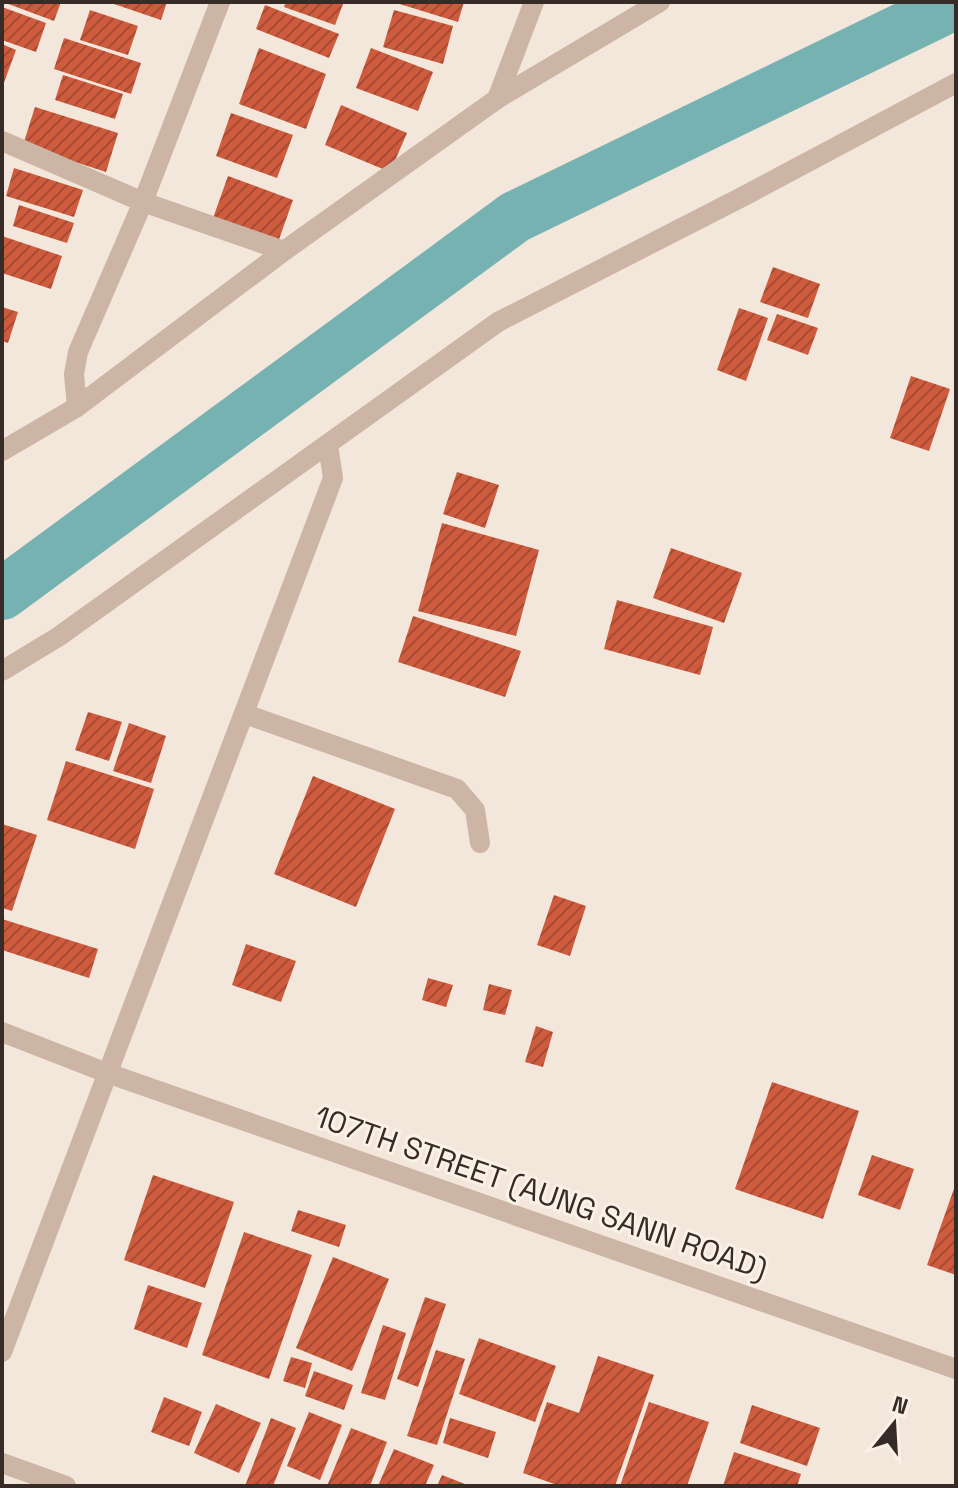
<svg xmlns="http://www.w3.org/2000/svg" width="958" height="1488" viewBox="0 0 958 1488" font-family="'Space Grotesk',sans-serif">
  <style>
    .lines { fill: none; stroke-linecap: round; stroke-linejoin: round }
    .canal { stroke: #77b2b2; stroke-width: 52 }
    .building { fill: url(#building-hatch) }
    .street { stroke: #ccb5a5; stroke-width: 20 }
    .labels { text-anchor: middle; stroke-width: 6; stroke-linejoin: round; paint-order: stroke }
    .street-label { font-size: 30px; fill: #372b27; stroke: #fbf1e7 }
  </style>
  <defs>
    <pattern id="building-hatch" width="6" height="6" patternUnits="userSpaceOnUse" patternTransform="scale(2)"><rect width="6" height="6" fill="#ce5b3d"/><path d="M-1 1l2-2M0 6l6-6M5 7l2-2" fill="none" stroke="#a84b33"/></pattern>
  </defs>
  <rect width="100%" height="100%" fill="#f3e6da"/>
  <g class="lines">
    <polyline class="canal" points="2,594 515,217 956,3"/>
  </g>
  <g class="building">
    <polygon points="3,2 61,2 54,21"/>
    <polygon points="108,2 167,2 161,20"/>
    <polygon points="286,2 336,2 343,4 335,25 284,7"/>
    <polygon points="393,2 464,2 458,22"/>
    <polygon points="265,5 339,34 329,58 256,29"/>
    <polygon points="2,7 46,23 36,52 2,40"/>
    <polygon points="90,10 138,26 128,55 80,40"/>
    <polygon points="394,10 453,26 443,64 383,47"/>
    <polygon points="64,38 141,63 131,94 54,69"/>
    <polygon points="2,44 16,50 2,88"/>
    <polygon points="259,48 326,74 306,129 239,104"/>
    <polygon points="371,48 433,72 418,111 356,88"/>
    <polygon points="63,75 123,94 115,119 55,100"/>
    <polygon points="341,105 407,133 390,172 325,145"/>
    <polygon points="35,107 118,133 106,172 23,145"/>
    <polygon points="231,113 293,135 277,178 216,156"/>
    <polygon points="14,168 83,190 74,217 6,196"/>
    <polygon points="228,176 293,200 277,245 212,221"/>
    <polygon points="19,205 74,223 67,243 13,226"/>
    <polygon points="2,236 62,256 51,289 2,273"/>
    <polygon points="773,267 820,284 808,318 760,302"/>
    <polygon points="2,307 18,312 8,343 2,341"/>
    <polygon points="739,308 768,318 746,381 717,370"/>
    <polygon points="777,314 818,328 808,355 767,340"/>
    <polygon points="911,376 950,389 929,451 890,438"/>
    <polygon points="457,472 499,485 485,528 443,514"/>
    <polygon points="442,523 539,550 516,636 418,611"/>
    <polygon points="671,548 742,573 724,623 653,598"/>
    <polygon points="617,600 713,627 700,675 604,649"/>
    <polygon points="413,616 521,651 505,697 398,662"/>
    <polygon points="88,712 122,722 109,761 75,750"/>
    <polygon points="129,723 166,736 151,783 113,771"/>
    <polygon points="66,761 154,789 135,849 47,820"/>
    <polygon points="313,776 395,809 356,907 274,874"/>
    <polygon points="2,824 37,835 12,911 2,908"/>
    <polygon points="554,895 586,906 570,956 537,945"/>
    <polygon points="2,919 98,949 89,978 2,950"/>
    <polygon points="246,944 296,961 281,1002 232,985"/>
    <polygon points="428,978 453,985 446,1007 422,1000"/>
    <polygon points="489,984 512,990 505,1015 483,1010"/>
    <polygon points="536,1026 553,1032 543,1067 525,1062"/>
    <polygon points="772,1082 859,1111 823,1219 735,1189"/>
    <polygon points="872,1155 914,1169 900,1210 858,1195"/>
    <polygon points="153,1175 234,1202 205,1288 124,1260"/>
    <polygon points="956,1183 956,1275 927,1265"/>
    <polygon points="298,1210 346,1225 339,1247 291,1231"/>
    <polygon points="244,1232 312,1255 269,1379 202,1355"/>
    <polygon points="333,1257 389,1279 352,1371 296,1348"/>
    <polygon points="148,1285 202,1303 187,1348 134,1329"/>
    <polygon points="425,1297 446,1304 418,1387 397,1379"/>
    <polygon points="383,1325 406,1333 385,1400 361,1393"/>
    <polygon points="479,1338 556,1366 535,1422 459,1394"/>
    <polygon points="436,1350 465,1359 437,1445 407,1436"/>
    <polygon points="598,1356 654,1375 615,1486 560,1486 523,1473 547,1402 579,1413"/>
    <polygon points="291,1357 312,1363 305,1388 283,1381"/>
    <polygon points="314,1371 353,1385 344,1410 305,1396"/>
    <polygon points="164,1397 202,1412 189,1446 151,1432"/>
    <polygon points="649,1402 709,1422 687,1486 620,1486"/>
    <polygon points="216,1404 261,1423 239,1473 194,1453"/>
    <polygon points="752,1405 820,1428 807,1466 740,1443"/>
    <polygon points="309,1412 342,1425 320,1480 287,1466"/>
    <polygon points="271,1418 296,1428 273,1486 245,1486"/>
    <polygon points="450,1418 496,1432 488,1458 443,1443"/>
    <polygon points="351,1428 387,1442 370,1486 327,1486"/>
    <polygon points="394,1449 434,1465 425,1486 378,1486"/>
    <polygon points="734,1452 801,1474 797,1486 723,1486"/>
    <polygon points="442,1475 470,1486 437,1486"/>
  </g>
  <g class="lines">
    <g class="street">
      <polyline points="497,99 534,2"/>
      <polyline points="2,141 143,202 284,251"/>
      <polyline points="77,407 74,374 78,352 143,202 220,2"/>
      <polyline points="2,451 77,407 284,251 497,99 660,2"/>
      <polyline points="2,671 58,637 498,322 744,196 956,83"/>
      <polyline points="245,714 457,789 475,810 480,843"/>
      <polyline points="2,1032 107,1073 956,1369"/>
      <polyline points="2,1352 333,478 328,445"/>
      <polyline points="2,1463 66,1486"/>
    </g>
  </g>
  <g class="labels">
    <g class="street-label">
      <text transform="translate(541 1193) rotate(19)" y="10">107TH STREET (AUNG SANN ROAD)</text>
    </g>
  </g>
  <rect width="958" height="1488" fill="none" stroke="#372b27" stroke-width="8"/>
  <g transform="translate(894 1424) rotate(18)" stroke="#fbf1e7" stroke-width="6" paint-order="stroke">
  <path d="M0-6L14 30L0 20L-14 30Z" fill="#372b27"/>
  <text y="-12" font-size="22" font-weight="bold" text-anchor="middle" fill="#372b27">N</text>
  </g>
</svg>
